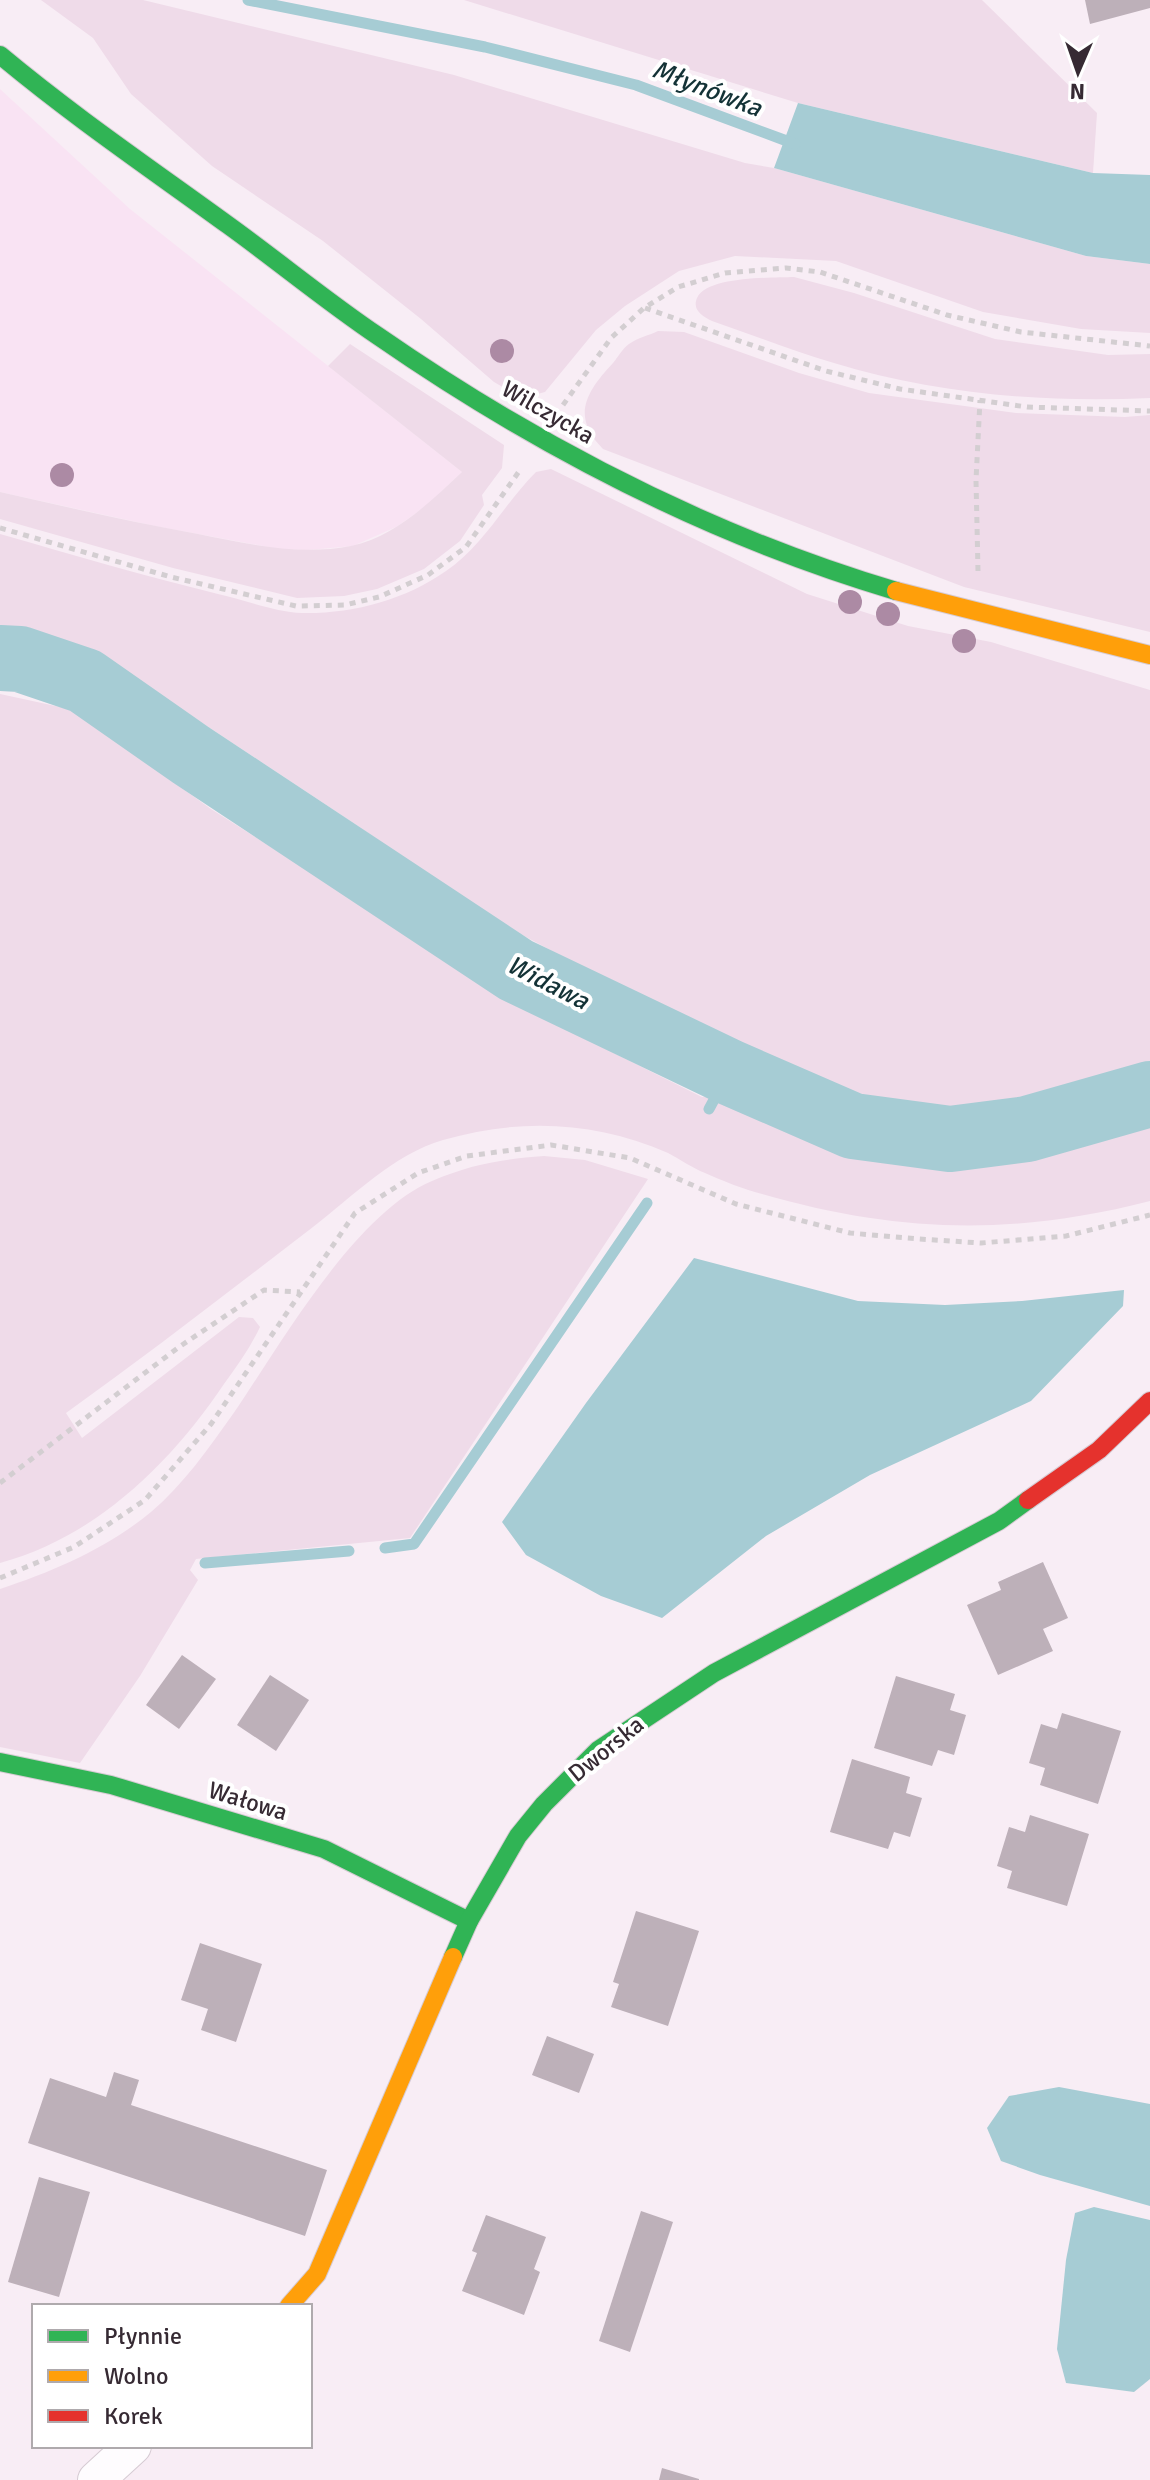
<svg xmlns="http://www.w3.org/2000/svg" width="1150" height="2480" viewBox="0 0 1150 2480" font-family="Signika,sans-serif">
  <style>
    .built { fill: #f9e3f3 }
    .green { fill: #efdbe9 }
    .water { fill: #a6ccd4 }
    .lines { fill: none; stroke-linecap: round; stroke-linejoin: round }
    .stream { stroke: #a6ccd4; stroke-width: 11 }
    .river { stroke: #a6ccd4; stroke-width: 66 }
    .building { fill: #bdb0b9 }
    .street-casing { stroke: #d6cbd3; stroke-width: 38 }
    .fast-casing { stroke: #d6cbd3; stroke-width: 20 }
    .slow-casing { stroke: #d6cbd3; stroke-width: 20 }
    .jam-casing { stroke: #d6cbd3; stroke-width: 20 }
    .path { stroke: #d3ced1; stroke-width: 5; stroke-dasharray: 6 6; stroke-linecap: butt }
    .street { stroke: #fefcfe; stroke-width: 36 }
    .fast { stroke: #30b455; stroke-width: 18 }
    .slow { stroke: #ff9f0a; stroke-width: 18 }
    .jam { stroke: #e5322d; stroke-width: 18 }
    .tree { fill: #ac8aa4 }
    .labels { text-anchor: middle; stroke-width: 8; stroke-linejoin: round; paint-order: stroke }
    .street-label { font-size: 24px; fill: #362a33; stroke: #fff }
    .water-label { font-size: 26px; font-style: italic; fill: #133236; stroke: #fff }
  </style>
  <rect width="100%" height="100%" fill="#f8edf5"/>
  <polygon class="built" points="0,89 130,209 462,472 425,507 396,527 353,546 308,550 279,549 155,526 0,492"/>
  <g class="green">
    <polygon points="41,0 143,0 454,75 745,163 774,168 1086,256 1150,264 1150,333 1081,329 983,312 836,261 735,256 679,271 625,306 596,330 545,392 522,398 494,382 421,319 323,241 212,166 131,94 93,38"/>
    <polygon points="464,0 982,0 1097,113 1093,173 798,103"/>
    <path d="M794,277L854,293L995,339L1108,355L1150,354V398C1045,403 935,394 834,363C793,351 753,335 712,321C702,316 692,310 697,298C707,276 772,278 794,277Z"/>
    <path d="M658,331L684,332L799,373L869,393L1016,413L1125,417L1150,415V632L964,587L603,449C570,416 587,391 613,363C618,357 623,348 629,344C637,338 650,335 658,331Z"/>
    <path d="M350,344L504,445L502,468L482,495L484,505L460,541L424,569L377,589L344,596L297,598L173,568L0,519V492C66,507 132,522 198,534C249,544 299,556 351,546C395,537 430,502 462,472L328,366Z"/>
    <path d="M551,469L807,594L908,626L991,642L1150,690V1073L1024,1105L926,1111L851,1098L624,990L493,919L358,826L115,665L0,639V534C73,555 145,576 218,594C245,600 275,612 302,613C352,614 405,600 446,571C484,545 504,504 536,472Z"/>
    <path d="M0,694L74,710L211,809L530,1011L702,1097L737,1094L891,1153L1004,1160L1123,1132L1150,1122V1201C1014,1236 897,1233 762,1194C743,1189 723,1181 705,1173C692,1168 680,1159 668,1153C595,1121 519,1118 443,1140C394,1154 352,1197 313,1227C231,1290 150,1353 66,1413L82,1438L239,1317L253,1318L260,1327C250,1348 237,1366 224,1384C170,1464 96,1537 0,1563Z"/>
    <path d="M544,1156L585,1160L648,1179L410,1538L196,1559L190,1570L198,1580L140,1676L80,1763L0,1747V1589C54,1571 106,1549 151,1512C183,1485 209,1448 233,1414C281,1344 354,1214 432,1181C471,1164 503,1159 544,1156Z"/>
  </g>
  <g class="water">
    <polygon points="798,103 1093,173 1150,175 1150,264 1086,256 774,168"/>
    <polygon points="694,1258 858,1301 945,1305 1022,1301 1124,1290 1123,1306 1031,1401 870,1475 766,1536 662,1618 601,1596 526,1555 502,1522 586,1403"/>
    <polygon points="1059,2087 1150,2104 1150,2206 1040,2175 1001,2161 987,2128 1009,2096"/>
    <polygon points="1094,2207 1150,2220 1150,2379 1134,2392 1066,2383 1057,2349 1066,2260 1075,2213"/>
  </g>
  <g class="lines">
    <g class="stream">
      <polyline points="248,0 485,47 636,85 795,144"/>
      <polyline points="709,1109 729,1072"/>
      <polyline points="385,1548 414,1544 647,1203"/>
      <polyline points="205,1563 349,1551"/>
    </g>
    <polyline class="river" points="0,658 20,659 85,681 191,755 516,970 729,1072 853,1126 950,1139 1027,1129 1150,1094"/>
  </g>
  <g class="building">
    <polygon points="1085,0 1150,0 1150,8 1090,24"/>
    <polygon points="1043,1562 1068,1618 1043,1629 1053,1651 998,1675 967,1605 1001,1590 998,1582"/>
    <polygon points="182,1655 216,1679 179,1729 146,1705"/>
    <polygon points="270,1675 309,1700 276,1751 237,1725"/>
    <polygon points="896,1676 955,1694 950,1710 966,1715 954,1755 938,1750 932,1766 874,1748"/>
    <polygon points="1062,1713 1121,1731 1098,1804 1040,1785 1045,1768 1029,1763 1041,1724 1057,1729"/>
    <polygon points="852,1759 910,1777 906,1793 922,1798 910,1837 894,1832 888,1849 830,1832"/>
    <polygon points="1030,1815 1089,1834 1067,1906 1007,1888 1012,1871 997,1866 1009,1827 1025,1832"/>
    <polygon points="636,1911 699,1931 668,2026 611,2007 619,1984 613,1982"/>
    <polygon points="200,1943 262,1964 236,2042 201,2030 208,2009 181,2000"/>
    <polygon points="547,2036 594,2054 579,2093 532,2075"/>
    <polygon points="114,2072 139,2080 131,2105 327,2170 305,2236 28,2143 50,2078 106,2097"/>
    <polygon points="39,2177 90,2192 59,2297 8,2282"/>
    <polygon points="641,2211 673,2222 630,2352 599,2341"/>
    <polygon points="486,2215 546,2237 534,2269 540,2272 524,2315 462,2291 477,2253 472,2251"/>
    <polygon points="662,2468 699,2479 699,2480 659,2480"/>
  </g>
  <g class="lines">
    <defs>
      <polyline id="street" points="96,2480 133,2446"/>
      <g id="fast">
        <path d="M0,55C73,116 151,169 228,225C278,261 326,301 378,336C537,446 711,536 896,591"/>
        <polyline points="0,1762 111,1785 324,1849 469,1921"/>
        <polyline points="453,1957 469,1921 518,1836 544,1804 598,1750 714,1673 999,1521 1028,1500"/>
      </g>
      <g id="slow">
        <polyline points="896,591 1150,655"/>
        <polyline points="289,2306 317,2274 453,1957"/>
      </g>
      <polyline id="jam" points="1028,1500 1099,1450 1150,1401"/>
    </defs>
    <use href="#street" class="street-casing"/>
    <use href="#fast" class="fast-casing"/>
    <use href="#slow" class="slow-casing"/>
    <use href="#jam" class="jam-casing"/>
    <g class="path">
      <polyline points="645,308 826,371 900,389 1027,407 1150,411"/>
      <polyline points="563,405 611,338 644,308 678,287 725,273 786,268 820,272 947,315 1021,332 1150,346"/>
      <polyline points="0,528 171,577 296,606 345,605 379,597 428,575 466,547 520,470"/>
      <polyline points="978,571 976,480 980,400"/>
      <polyline points="0,1483 179,1347 264,1290 300,1292"/>
      <polyline points="0,1578 74,1547 145,1500 211,1424 355,1213 418,1173 467,1156 551,1145 630,1158 736,1204 850,1233 919,1239 981,1243 1066,1236 1150,1215"/>
    </g>
    <use href="#street" class="street"/>
    <use href="#fast" class="fast"/>
    <use href="#slow" class="slow"/>
    <use href="#jam" class="jam"/>
  </g>
  <g class="tree">
    <circle cx="502" cy="351" r="12"/>
    <circle cx="62" cy="475" r="12"/>
    <circle cx="850" cy="602" r="12"/>
    <circle cx="888" cy="614" r="12"/>
    <circle cx="964" cy="641" r="12"/>
  </g>
  <g class="labels">
    <g class="street-label">
      <text transform="translate(548 412) rotate(30)" y="8">Wilczycka</text>
      <text transform="translate(606 1749) rotate(-39)" y="8">Dworska</text>
      <text transform="translate(248 1801) rotate(17)" y="8">Wałowa</text>
    </g>
    <g class="water-label">
      <text transform="translate(707 88) rotate(21)" y="9">Młynówka</text>
      <text transform="translate(548 982) rotate(27)" y="9">Widawa</text>
    </g>
  </g>
  <rect x="32" y="2304" width="280" height="144" fill="#ffffff" stroke="#afaaad" stroke-width="2"/>
  <rect x="48" y="2330" width="40" height="12" fill="#30b455" stroke="#afaaad" stroke-width="2"/>
  <text x="104" y="2344" font-size="24" fill="#362a33">Płynnie</text>
  <rect x="48" y="2370" width="40" height="12" fill="#ff9f0a" stroke="#afaaad" stroke-width="2"/>
  <text x="104" y="2384" font-size="24" fill="#362a33">Wolno</text>
  <rect x="48" y="2410" width="40" height="12" fill="#e5322d" stroke="#afaaad" stroke-width="2"/>
  <text x="104" y="2424" font-size="24" fill="#362a33">Korek</text>
  <g transform="translate(1078 72) rotate(182)" stroke="#ffffff" stroke-width="6" paint-order="stroke">
  <path d="M0-6L14 30L0 20L-14 30Z" fill="#362a33"/>
  <text y="-12" font-size="22" font-weight="bold" text-anchor="middle" fill="#362a33">N</text>
  </g>
</svg>
